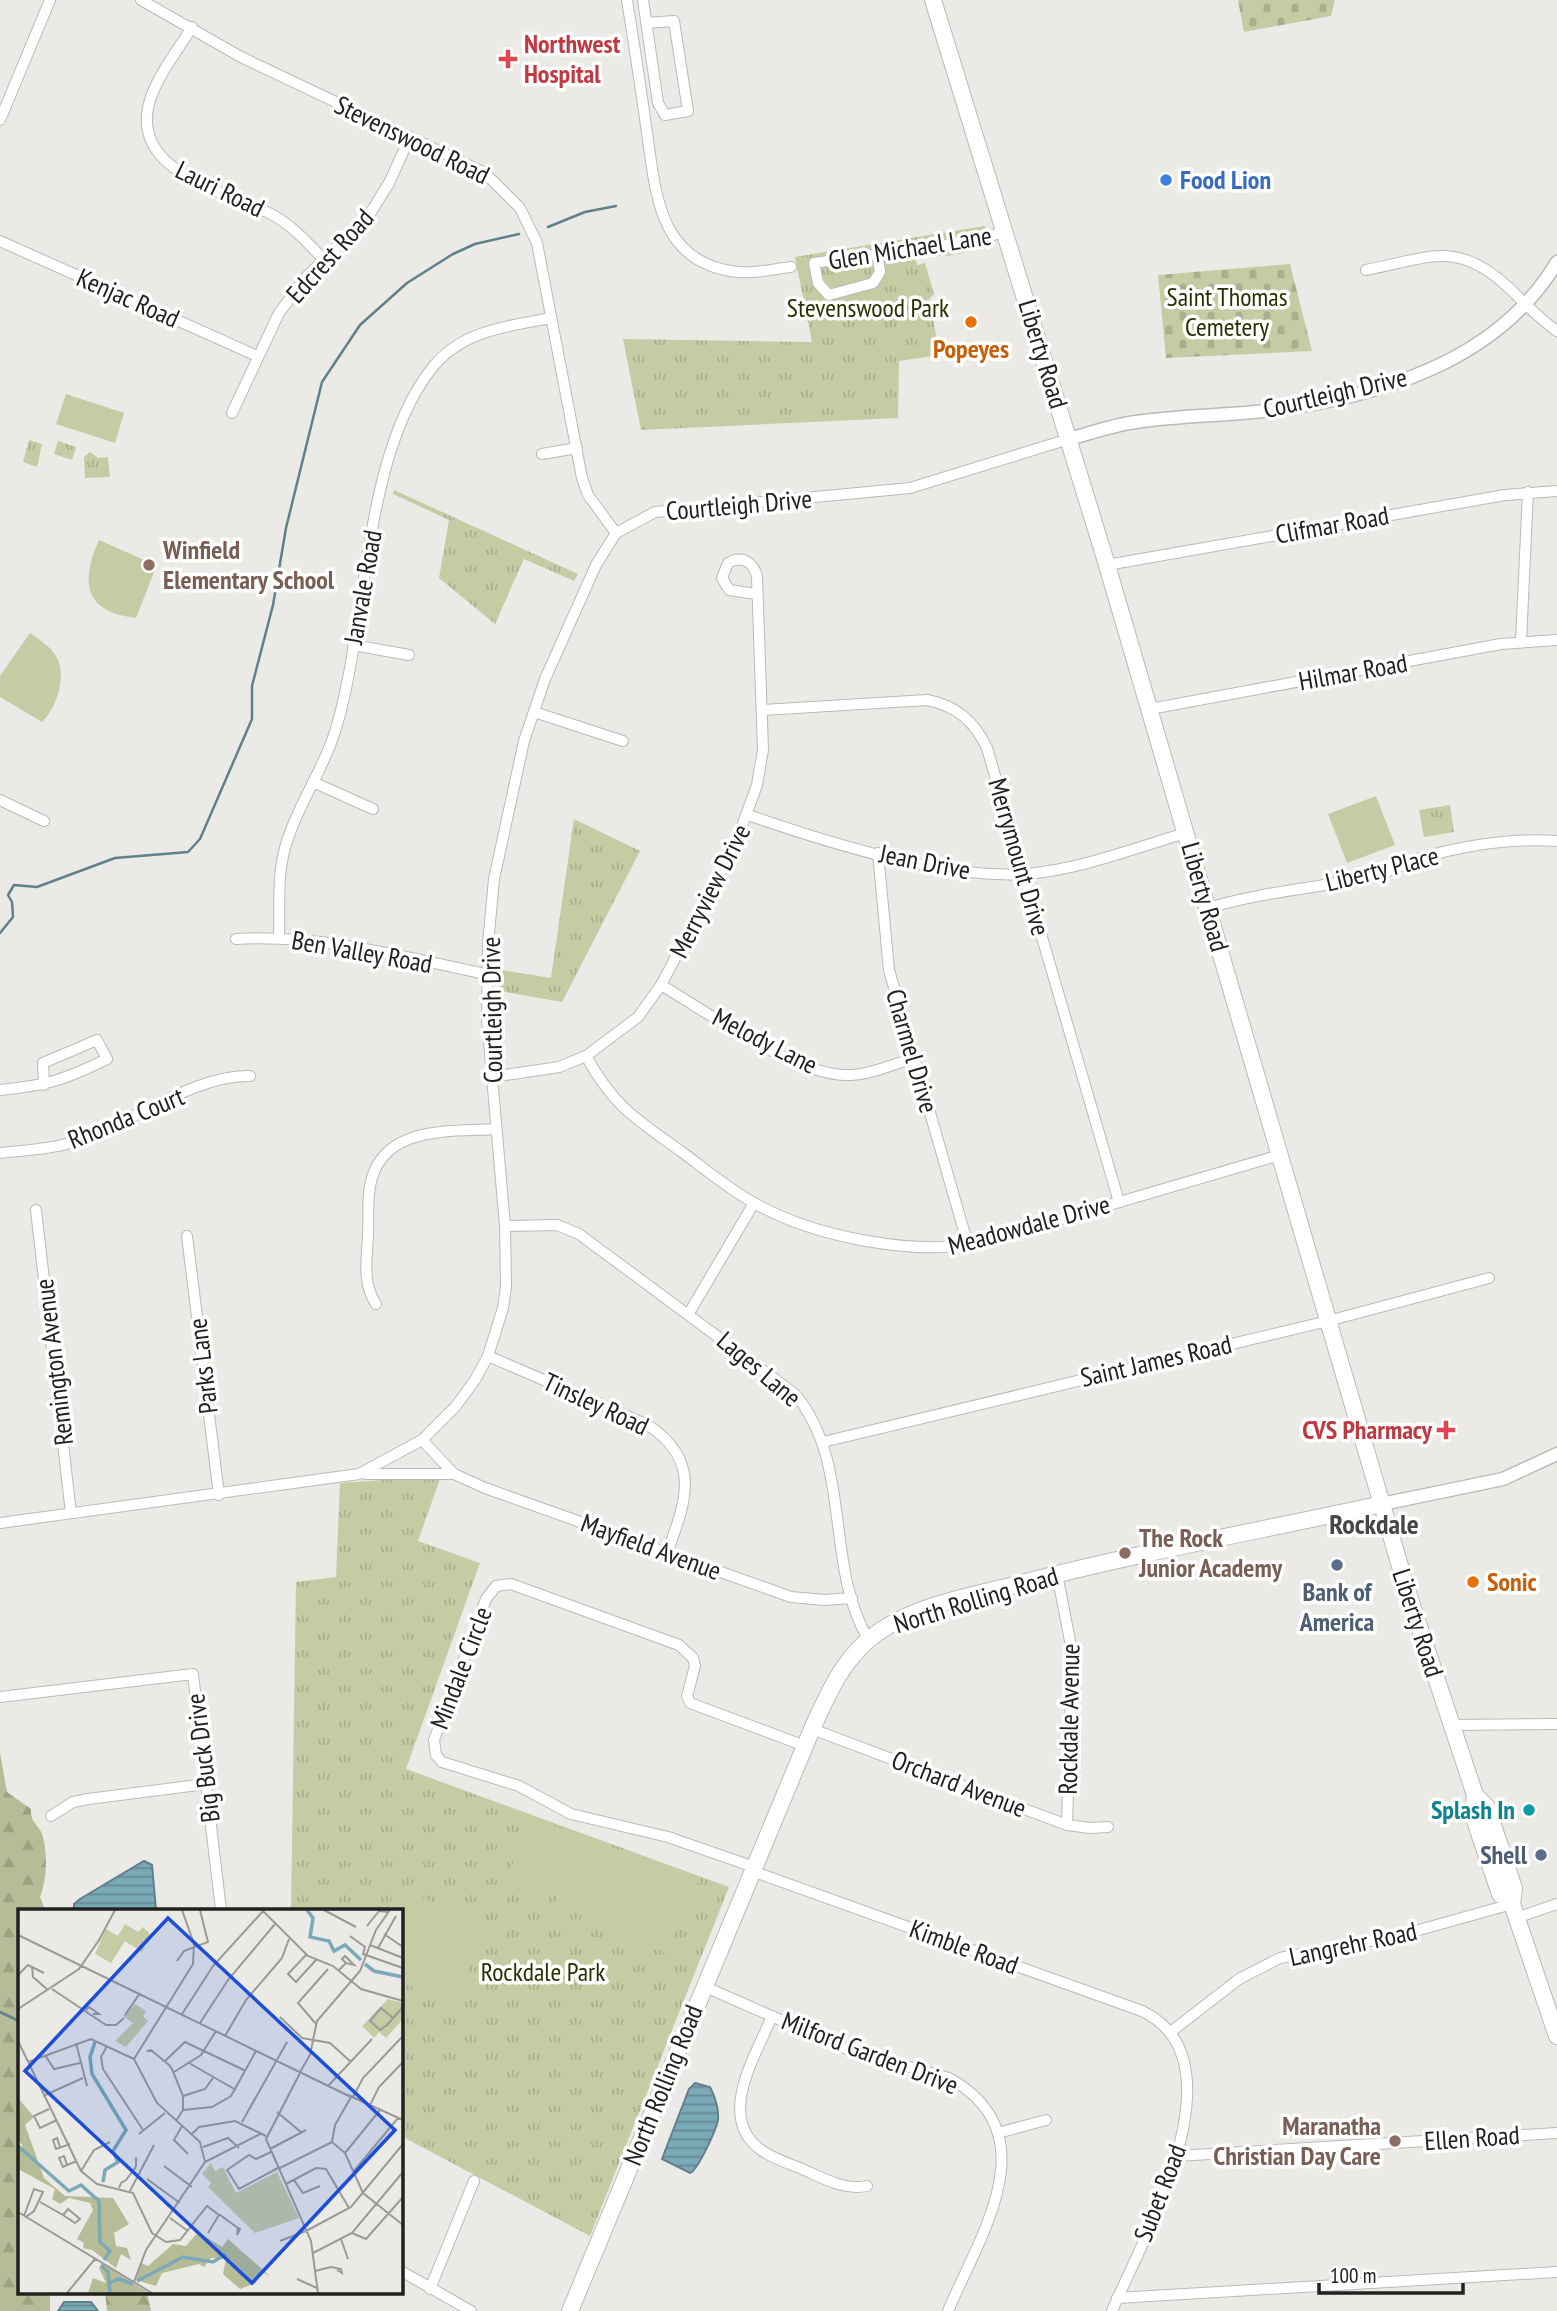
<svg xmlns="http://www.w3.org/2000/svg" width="1557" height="2311" viewBox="0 0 1557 2311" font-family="'PT Sans Narrow',sans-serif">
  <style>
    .grass { fill: url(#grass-tufts) }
    .forest { fill: url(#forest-firs) }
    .cemetery { fill: url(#cemetery-stones) }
    .garden { fill: #c5cca4 }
    .water { fill: url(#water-rules); stroke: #60808a; stroke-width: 2 }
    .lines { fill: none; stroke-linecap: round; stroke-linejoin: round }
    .stream { stroke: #60808a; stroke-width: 2.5 }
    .minor-casing { stroke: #bbbab7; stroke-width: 12 }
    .tertiary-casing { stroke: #bbbab7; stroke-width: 15 }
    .primary-casing { stroke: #bbbab7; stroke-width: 18 }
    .minor { stroke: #fff; stroke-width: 10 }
    .tertiary { stroke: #fff; stroke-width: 12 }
    .primary { stroke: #fff; stroke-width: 16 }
    .health-dot { fill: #e0444e; stroke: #fff; stroke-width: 2.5 }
    .shop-dot { fill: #3f7fe0; stroke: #fff; stroke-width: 2.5 }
    .food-dot { fill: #e8710a; stroke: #fff; stroke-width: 2.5 }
    .education-dot { fill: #8d6e63; stroke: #fff; stroke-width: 2.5 }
    .service-dot { fill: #5c6f8a; stroke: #fff; stroke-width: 2.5 }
    .culture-dot { fill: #0f9aa8; stroke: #fff; stroke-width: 2.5 }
    .labels { text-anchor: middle; stroke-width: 7; stroke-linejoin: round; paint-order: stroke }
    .health-label { font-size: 26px; font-weight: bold; fill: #be3a42; stroke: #fff; text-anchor: start }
    .street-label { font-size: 26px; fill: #222120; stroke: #fff }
    .shop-label { font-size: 26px; font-weight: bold; fill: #366cbe; stroke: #fff; text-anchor: start }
    .park-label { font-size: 26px; fill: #2c3000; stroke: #fff }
    .food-label { font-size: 26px; font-weight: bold; fill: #c56008; stroke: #fff }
    .education-label { font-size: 26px; font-weight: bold; fill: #785e54; stroke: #fff; text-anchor: start }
    .service-label { font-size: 26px; font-weight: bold; fill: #4e5e75; stroke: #fff }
    .culture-label { font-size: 26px; font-weight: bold; fill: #0d838f; stroke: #fff; text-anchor: end }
    .neighbourhood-label { font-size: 28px; font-weight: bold; fill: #474643; stroke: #fff }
    .inset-river { fill: none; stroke: #7aa9b7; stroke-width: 3.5 }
    .inset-road { fill: none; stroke: #9b9a97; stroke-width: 2 }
    .view { fill: #1d4ed8; fill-opacity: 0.15; stroke: #1d4ed8; stroke-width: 3.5 }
    .inset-edge { fill: none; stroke: #222120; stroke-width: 3.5 }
  </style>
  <defs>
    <pattern id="grass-tufts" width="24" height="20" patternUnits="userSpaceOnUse" patternTransform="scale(1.75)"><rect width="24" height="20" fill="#c5cca4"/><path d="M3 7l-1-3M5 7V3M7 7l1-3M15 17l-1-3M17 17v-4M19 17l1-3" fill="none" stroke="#a9af8d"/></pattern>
    <pattern id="forest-firs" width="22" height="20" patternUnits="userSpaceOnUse" patternTransform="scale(1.75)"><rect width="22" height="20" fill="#b6bc95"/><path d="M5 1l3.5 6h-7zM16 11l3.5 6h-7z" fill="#9ca180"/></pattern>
    <pattern id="cemetery-stones" width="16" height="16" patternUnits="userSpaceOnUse" patternTransform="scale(1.75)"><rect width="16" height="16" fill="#c5cca4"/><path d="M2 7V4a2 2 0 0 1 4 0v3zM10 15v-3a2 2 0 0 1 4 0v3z" fill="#a9af8d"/></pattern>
    <pattern id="water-rules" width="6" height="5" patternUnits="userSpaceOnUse" patternTransform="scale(1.75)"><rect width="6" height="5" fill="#7aa9b7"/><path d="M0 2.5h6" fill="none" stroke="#648994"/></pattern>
  </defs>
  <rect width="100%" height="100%" fill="#ebeae7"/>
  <g class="grass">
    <polygon points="985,226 991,247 947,256 915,257 917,265 925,263 934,294 929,299 940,355 899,361 898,418 641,430 623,339 812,342 795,257"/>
    <polygon points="29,440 42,444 37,467 23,462"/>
    <polygon points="58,441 76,447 72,460 54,454"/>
    <polygon points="90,452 98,458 108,457 110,477 85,478 84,457"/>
    <polygon points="394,490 578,574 574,581 524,559 495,624 439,578 449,520 393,494"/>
    <polygon points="1450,805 1454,832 1424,837 1419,810"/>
    <polygon points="574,819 640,851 562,1002 500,991 501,970 551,978"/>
    <polygon points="426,1477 440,1479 418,1541 480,1563 406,1769 729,1887 590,2236 401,2136 401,1910 291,1910 296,1582 336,1577 340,1483"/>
  </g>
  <g class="forest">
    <path d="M0,1753L7,1792L31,1809C30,1822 38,1824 42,1834C48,1853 47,1880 40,1897L45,1910H19V2292H77L50,2294V2311H0Z"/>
    <polygon points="105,2292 147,2292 151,2311 107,2311"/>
  </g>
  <g class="cemetery">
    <polygon points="1238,0 1335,0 1331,16 1244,32"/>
    <polygon points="1290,264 1312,351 1166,358 1158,275"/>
  </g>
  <g class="garden">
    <polygon points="66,394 124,413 115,443 56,424"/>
    <path d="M99,540L151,563L154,572L136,618C84,612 80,582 99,540Z"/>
    <path d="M30,633C40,640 53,648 58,660C66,679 56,709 42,722L0,697V676Z"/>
    <polygon points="1376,796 1395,845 1347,863 1328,814"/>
    <polygon points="532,1818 699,1880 665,1953 556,1904 558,1897 507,1877"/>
    <polygon points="397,1887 487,1926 457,1995 447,1991 443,2001 401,1982 401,1910 387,1910"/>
  </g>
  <g class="water">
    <polygon points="144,1861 152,1865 156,1910 74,1910 74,1904 80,1899"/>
    <path d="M695,2083L710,2087C715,2096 719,2110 718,2120C716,2130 698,2170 690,2173L662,2159L689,2089Z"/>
    <polygon points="64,2302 91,2302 98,2311 58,2311"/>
  </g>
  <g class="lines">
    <g class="stream">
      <polyline points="548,227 585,212 616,206"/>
      <polyline points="0,933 13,917 12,902 8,895 14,885 37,887 115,858 188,852 200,839 252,719 252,686 273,605 286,528 322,382 360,325 407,283 453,254 475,244 519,234"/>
      <polyline points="0,2012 19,2021"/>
    </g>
    <defs>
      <g id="minor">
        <polyline points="141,0 241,57 485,173 520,208 537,243 582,478 588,495 616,533"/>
        <path d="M627,0C634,44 641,89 647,133C656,195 659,263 737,272C755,274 773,269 791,267"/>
        <polyline points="643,0 658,103 665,115 688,111 674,21 646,23"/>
        <path d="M192,27C178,50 160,72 151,97C125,171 225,191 271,214C292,225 308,243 324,260"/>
        <polyline points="0,120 50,0"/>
        <polyline points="0,241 257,356"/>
        <path d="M877,253L880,272L873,283L829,295L818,283L814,263C878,253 943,249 1005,232"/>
        <path d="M1366,270C1429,258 1456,239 1508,287C1524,302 1539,319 1557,331"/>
        <polyline points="232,413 279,313 306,277 368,217 389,183 410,137"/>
        <polyline points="542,454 577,448"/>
        <polyline points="1107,565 1505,495 1557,491"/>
        <polyline points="1521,641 1528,492"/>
        <polyline points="353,645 409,655"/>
        <polyline points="1150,709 1501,644 1557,640"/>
        <path d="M763,710L927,700C957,706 974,721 987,748L1119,1202"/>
        <polyline points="534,712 623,741"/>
        <polyline points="313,782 373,809"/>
        <polyline points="0,800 44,821"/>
        <path d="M748,815C826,842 943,879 1025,874C1080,870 1134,848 1186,833"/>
        <polyline points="878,853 889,970 968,1245"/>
        <path d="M1208,908C1261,892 1316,888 1370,877C1387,873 1403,864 1420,858C1465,845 1511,838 1557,841"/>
        <path d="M279,938C280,908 277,876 285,848C297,805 325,768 337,725C368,619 363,455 432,368C461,331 507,326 551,318"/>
        <path d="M236,939C321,934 404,957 486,974"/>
        <path d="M661,985C709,1013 798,1078 851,1075C872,1074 894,1064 914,1058"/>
        <path d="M586,1056C614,1107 636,1119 682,1152C706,1170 730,1190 756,1204C815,1237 917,1257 983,1242L1280,1155"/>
        <path d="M492,1077L559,1067L586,1056L638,1017L661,985L735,845L757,785L763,750L757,577C754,562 742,555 728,563L722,578L729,590L757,594"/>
        <path d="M0,1090C48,1085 64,1080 107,1059L97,1040L43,1063L44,1085"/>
        <path d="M0,1153C27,1150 54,1149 80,1140C131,1123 197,1074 250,1076"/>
        <polyline points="36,1210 71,1513"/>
        <path d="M505,1226L557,1225L579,1234L795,1394C853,1464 824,1564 868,1639"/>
        <polyline points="187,1236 219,1495"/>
        <path d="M376,1304C362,1283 367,1260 368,1235C369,1220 367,1202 370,1186C381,1125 449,1132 496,1129"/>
        <polyline points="689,1313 754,1203"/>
        <path d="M488,1356L648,1425C702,1461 686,1501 667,1553"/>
        <polyline points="422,1440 454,1474 485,1488 791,1597 825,1600 852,1598"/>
        <polyline points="823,1442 1328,1321 1489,1278"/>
        <polyline points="366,1474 454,1474"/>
        <polyline points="0,1523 359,1474 422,1440 456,1406 475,1380 488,1356 503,1308 506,1287 505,1226 487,1019 488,944 494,879 524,741 545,679 596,565 616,533 655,512 910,488 1069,439"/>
        <polyline points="1057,1574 1072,1651 1067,1825"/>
        <polyline points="0,1697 193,1674 221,1910"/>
        <polyline points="1451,1725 1557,1724"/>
        <polyline points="812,1729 1067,1825 1090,1828 1108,1827"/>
        <polyline points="51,1816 73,1802 88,1799 206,1784"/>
        <polyline points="754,1867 668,1837 571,1814 519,1786 442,1762 436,1755 434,1740 486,1599 496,1586 511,1584 679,1645 693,1658 695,1666 687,1696 690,1703 805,1746"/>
        <path d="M752,1871L1142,2011C1246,2060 1142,2240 1112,2311"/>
        <polyline points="1516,1918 1557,1904"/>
        <path d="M703,1986L849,2050L949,2078C1050,2134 980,2235 948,2311"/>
        <path d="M772,2016C757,2054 715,2117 761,2150C772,2158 787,2163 800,2168C821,2177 843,2191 867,2186"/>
        <polyline points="1172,2031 1239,1979 1280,1958 1401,1935 1512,1904"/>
        <polyline points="998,2133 1046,2120"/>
        <polyline points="1177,2156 1557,2133"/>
        <polyline points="401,2271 471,2311"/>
        <polyline points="430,2289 474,2181"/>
        <polyline points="1117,2298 1557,2272"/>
      </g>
      <g id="tertiary">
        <path d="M1069,439C1091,433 1113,425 1136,422C1189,414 1243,416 1295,407C1397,391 1502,354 1557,262"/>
        <polyline points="1382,1504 1503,1479 1557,1454"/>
      </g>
      <g id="primary">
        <polyline points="933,0 1107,565 1407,1590 1475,1795 1473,1813 1479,1833 1500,1894 1512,1904"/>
        <polyline points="1475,1795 1487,1807 1514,1888 1512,1904 1557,2036"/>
        <path d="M570,2311L812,1729C829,1692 844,1655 880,1631C918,1605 970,1596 1014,1585C1136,1553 1259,1531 1382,1504"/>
      </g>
    </defs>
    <use href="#minor" class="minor-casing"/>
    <use href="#tertiary" class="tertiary-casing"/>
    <use href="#primary" class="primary-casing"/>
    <use href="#minor" class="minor"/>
    <use href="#tertiary" class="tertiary"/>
    <use href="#primary" class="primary"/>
  </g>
  <g class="health-dot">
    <path d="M504.5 48.5h7v7h7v7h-7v7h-7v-7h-7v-7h7z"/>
    <path d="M1442.5 1419.5h7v7h7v7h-7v7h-7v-7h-7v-7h7z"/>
  </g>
  <circle class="shop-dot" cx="1166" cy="180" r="7"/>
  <g class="food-dot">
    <circle cx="971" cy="322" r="7"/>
    <circle cx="1473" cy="1582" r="7"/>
  </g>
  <g class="education-dot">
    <circle cx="149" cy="565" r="7"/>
    <circle cx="1125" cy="1553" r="7"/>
    <circle cx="1395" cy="2141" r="7"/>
  </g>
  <g class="service-dot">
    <circle cx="1337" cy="1565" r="7"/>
    <circle cx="1541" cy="1855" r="7"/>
  </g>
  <circle class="culture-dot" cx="1529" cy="1810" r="7"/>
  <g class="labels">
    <g class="health-label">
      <text x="524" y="53">Northwest<tspan x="524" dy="30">Hospital</tspan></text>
      <text x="1432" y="1439" text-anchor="end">CVS Pharmacy</text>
    </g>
    <g class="street-label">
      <text transform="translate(412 140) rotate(26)" y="9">Stevenswood Road</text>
      <text transform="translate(220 189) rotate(26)" y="9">Lauri Road</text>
      <text transform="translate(910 248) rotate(-9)" y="9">Glen Michael Lane</text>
      <text transform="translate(330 256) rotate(-48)" y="9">Edcrest Road</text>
      <text transform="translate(128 298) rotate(24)" y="9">Kenjac Road</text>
      <text transform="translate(1043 354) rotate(73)" y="9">Liberty Road</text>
      <text transform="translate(1335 393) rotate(-13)" y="9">Courtleigh Drive</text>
      <text transform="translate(739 505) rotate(-5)" y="9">Courtleigh Drive</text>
      <text transform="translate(1332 525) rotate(-10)" y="9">Clifmar Road</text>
      <text transform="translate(363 587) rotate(-80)" y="9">Janvale Road</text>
      <text transform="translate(1353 672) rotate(-10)" y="9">Hilmar Road</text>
      <text transform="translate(1019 857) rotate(74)" y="9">Merrymount Drive</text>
      <text transform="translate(925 862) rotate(11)" y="9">Jean Drive</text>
      <text transform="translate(1382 869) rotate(-14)" y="9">Liberty Place</text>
      <text transform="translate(710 891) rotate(-63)" y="9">Merryview Drive</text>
      <text transform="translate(1205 897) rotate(74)" y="9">Liberty Road</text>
      <text transform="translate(362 952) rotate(10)" y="9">Ben Valley Road</text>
      <text transform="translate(492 1010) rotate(-91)" y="9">Courtleigh Drive</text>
      <text transform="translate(765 1041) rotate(27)" y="9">Melody Lane</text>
      <text transform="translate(912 1051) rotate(74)" y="9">Charmel Drive</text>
      <text transform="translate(126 1118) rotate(-22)" y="9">Rhonda Court</text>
      <text transform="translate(1029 1225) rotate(-15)" y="9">Meadowdale Drive</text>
      <text transform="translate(1156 1361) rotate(-13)" y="9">Saint James Road</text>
      <text transform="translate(54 1362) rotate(-97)" y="9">Remington Avenue</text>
      <text transform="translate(203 1366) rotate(-97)" y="9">Parks Lane</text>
      <text transform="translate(759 1369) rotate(40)" y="9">Lages Lane</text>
      <text transform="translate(596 1404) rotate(25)" y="9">Tinsley Road</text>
      <text transform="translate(651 1547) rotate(20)" y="9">Mayfield Avenue</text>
      <text transform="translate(976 1600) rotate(-17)" y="9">North Rolling Road</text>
      <text transform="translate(1418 1623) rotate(72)" y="9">Liberty Road</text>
      <text transform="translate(461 1668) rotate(-69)" y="9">Mindale Circle</text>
      <text transform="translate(1069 1719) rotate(-89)" y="9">Rockdale Avenue</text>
      <text transform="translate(203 1758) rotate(-97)" y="9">Big Buck Drive</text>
      <text transform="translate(959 1784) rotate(21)" y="9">Orchard Avenue</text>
      <text transform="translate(1353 1944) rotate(-12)" y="9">Langrehr Road</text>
      <text transform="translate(964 1947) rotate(20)" y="9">Kimble Road</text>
      <text transform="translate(870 2053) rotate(21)" y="9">Milford Garden Drive</text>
      <text transform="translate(663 2085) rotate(-68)" y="9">North Rolling Road</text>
      <text transform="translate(1472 2138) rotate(-4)" y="9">Ellen Road</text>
      <text transform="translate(1160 2193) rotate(-69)" y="9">Subet Road</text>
    </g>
    <g class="shop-label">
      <text x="1180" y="189">Food Lion</text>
    </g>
    <g class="park-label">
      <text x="1227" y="306">Saint Thomas<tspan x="1227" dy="30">Cemetery</tspan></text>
      <text x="868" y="317">Stevenswood Park</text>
      <text x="543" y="1981">Rockdale Park</text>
    </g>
    <g class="food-label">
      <text x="971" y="358">Popeyes</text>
      <text x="1487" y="1591" text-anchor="start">Sonic</text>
    </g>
    <g class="education-label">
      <text x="163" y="559">Winfield<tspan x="163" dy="30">Elementary School</tspan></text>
      <text x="1139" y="1547">The Rock<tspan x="1139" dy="30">Junior Academy</tspan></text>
      <text x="1381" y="2135" text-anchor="end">Maranatha<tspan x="1381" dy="30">Christian Day Care</tspan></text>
    </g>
    <g class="service-label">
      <text x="1337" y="1601">Bank of<tspan x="1337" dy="30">America</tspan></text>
      <text x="1527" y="1864" text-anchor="end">Shell</text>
    </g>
    <g class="culture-label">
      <text x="1515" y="1819">Splash In</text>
    </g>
    <g class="neighbourhood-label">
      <text x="1374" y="1534">Rockdale</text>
    </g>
  </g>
  <g transform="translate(18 1909)">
    <rect width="385" height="385" fill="#ebeae7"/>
    <path d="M370,90L385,94V110L368,129L361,123L356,129L344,117ZM117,95L128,102L125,107L130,112L108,138L97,132L115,114L105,107ZM193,254L197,262L205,258L218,284L259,263L281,309L237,324L190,278L193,274L184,265Z" fill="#c5cca4"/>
    <path d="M0,189L16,208L7,216L26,269L47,287L95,289L111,315L96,324L98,337L109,339L113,351L103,345L98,359L74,341L65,339L66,334L59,330L75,301L72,294L51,289L42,295L34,290L37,280L0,260V239L5,237L0,231ZM180,323L204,338L210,330L252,367L242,362L238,374L222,380L205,365L208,350L193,349L186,358L181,355L144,364L138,377L118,371L123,354L130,357L155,335L168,337ZM85,355L131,384H70L75,369L88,374L81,359Z" fill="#b6bc95"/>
    <path d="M107,15L120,23L125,18L132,25L124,43L107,32L93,54L77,45L88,20L100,27Z" fill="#c5cca4"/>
    <path class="inset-river" d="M289,1L295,9L292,28L311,32L316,42L327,36L343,51M347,55L356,62L385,68M77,133L72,148L74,165L108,221L95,242L100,253L87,261L85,273M0,237L51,282L63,276L81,292L82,333L92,342L86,351M83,356L90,363L92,384M119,372L165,348L195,353L208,345M92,374L100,370L115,375"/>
    <path class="inset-road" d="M244,1L290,47L315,57L343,80L385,92M306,1L338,18M349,17L361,2L370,3M366,25L385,38M0,26L333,188M332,27L347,38L345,45L385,59M80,33L97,1M352,36L385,49M360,39L378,7M288,46L270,65L278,73L298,51M159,52L166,42L190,33L182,1M14,57L15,68L30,81M321,61L328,54L336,56L327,47L324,50L328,54M0,66L10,56L26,64M34,80L88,116H98L106,109M0,100L61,60L81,31M68,101L71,98L81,105H75M164,105L195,57L246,1M107,106L122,84M262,108L284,129L312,134L333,153M375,109L363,99L352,112L362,121L369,116L385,98M182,114L210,71L257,15M298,115L280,94L310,60M207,127L228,91L264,49L271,30M0,132L63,262L79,275L115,284L134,324L148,333L162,331L189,297L201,306H202L220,319L222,320L219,326L220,319M58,134L69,177M89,137L83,148L85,160L125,221M135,142H129L133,141L151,156L154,160L165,187V201L158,212M27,146L36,160L62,154M147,152L167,133L228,162M10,153L73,130L116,150M171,154L218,181M156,163L183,146L198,122M282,163L292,146L299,112L342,62L358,21L372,1M282,164L248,230L293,332L300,384M310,177L354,130M330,186L385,211M25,187L65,169M165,187L187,180L195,169M335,188L345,169L385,127M352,196L361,178L385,153M31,200L16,207L22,219L39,211M165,201L194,198L213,187L238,142M259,203L284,224M224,213L269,133M164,217L156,231L170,245M121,225L147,204M174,225L181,218L217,212L248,227M314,233L327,244L345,284L385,316M314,233L317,216L333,188M42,238L39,229L35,231L38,240L52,235M185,238L210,229L221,239M252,240L288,221M253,243L238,250L231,246L209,261L221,280L260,259M327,244L362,201M187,253L242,225M49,256L46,247L41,249L45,258L49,256L59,252M146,257L174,278M260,260L314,233M63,262L76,241L92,233M336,262L380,209M129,270L162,294M276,271L285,284L302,277M268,275L298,259L308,260L331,299M101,279L103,274L108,271L117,259L118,257V248V257M112,282L136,236M22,293L45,306L57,314L62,310L50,300L45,306M0,303L134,384M6,307L16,280L25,283L16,302L8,308M152,309L170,322M288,322L333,298L385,235M190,324L201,306M334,324L348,330L385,288M323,330L330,350M262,332L288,322M295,344L334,324L385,263M297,362L313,358L323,360L324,364L319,361M279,370L299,379M116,373L128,341L187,253L182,233L139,194L116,150L175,55L176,35L164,1M49,384L77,350"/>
    <path class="view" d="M150,9L377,221L234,374L7,162Z"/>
    <rect width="385" height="385" class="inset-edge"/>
  </g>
  <path d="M1319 2283v10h144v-10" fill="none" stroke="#222120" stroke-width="3.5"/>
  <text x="1330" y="2283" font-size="21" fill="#222120" stroke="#ffffff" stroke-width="5" paint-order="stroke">100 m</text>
</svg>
